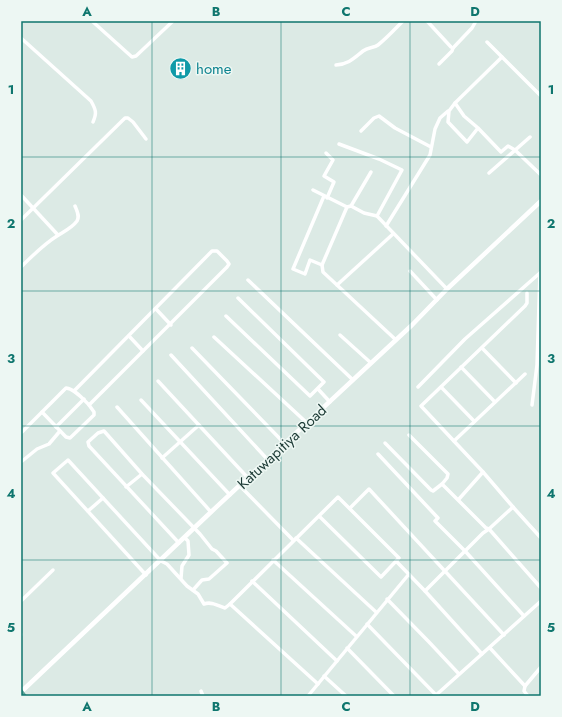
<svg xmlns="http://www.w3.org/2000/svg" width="562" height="717" viewBox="0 0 562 717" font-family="Jost,sans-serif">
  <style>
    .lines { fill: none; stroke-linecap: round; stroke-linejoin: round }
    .street { stroke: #fff; stroke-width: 3.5 }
    .secondary { stroke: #fff; stroke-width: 4.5 }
    .primary { stroke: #5da499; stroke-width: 5 }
    .grid { fill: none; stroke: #0f766e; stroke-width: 1; stroke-opacity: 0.55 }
    .labels { text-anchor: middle; stroke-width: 3; stroke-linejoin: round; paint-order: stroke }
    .culture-label { font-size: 15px; fill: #0d838f; stroke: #edf7f3; text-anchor: start }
    .street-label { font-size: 15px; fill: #1d3b36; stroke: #edf7f3 }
    .neatline { fill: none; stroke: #0f766e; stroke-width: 1.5 }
    .grid-label { font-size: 13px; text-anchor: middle; font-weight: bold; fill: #0f766e }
  </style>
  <rect width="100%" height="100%" fill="#dceae5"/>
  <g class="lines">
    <g class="street">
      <polyline points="92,21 132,57 136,56 173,21"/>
      <polyline points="427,21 451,47 453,48"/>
      <path d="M21,38L91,101C96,110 97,113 93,122"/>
      <polyline points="487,42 540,95"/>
      <polyline points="439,64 452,51 453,48 472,28 476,21"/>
      <path d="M336,65C349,64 354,58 363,51C368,47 374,48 378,45C387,38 395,29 403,21"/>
      <polyline points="455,103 502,57"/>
      <polyline points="478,128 464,116 455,103 449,111 448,122 467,142 478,128 501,152 508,146 515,150 541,175"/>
      <polyline points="361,131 374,118 379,116 395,128 431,147"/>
      <polyline points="339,144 379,159 402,170 377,216"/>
      <polyline points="326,153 333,160 324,176 334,182 327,198"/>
      <polyline points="489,173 530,137"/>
      <polyline points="313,190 347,207"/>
      <polyline points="21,195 58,235"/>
      <polyline points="351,206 371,172"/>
      <polyline points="21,220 125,118 128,118 133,122 146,139"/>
      <polyline points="386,226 430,155 435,129 440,118 448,111"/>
      <polyline points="322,265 310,260 305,274 293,269 324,196"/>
      <path d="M21,267C32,256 44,244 57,236C63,232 72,228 77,221C80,216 77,211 75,206"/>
      <polyline points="410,271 437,300"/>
      <polyline points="248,280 353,380"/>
      <polyline points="337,285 393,234"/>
      <polyline points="156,309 171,325"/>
      <polyline points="226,316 310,396 324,382 238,298"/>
      <polyline points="340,335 371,363"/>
      <polyline points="129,336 143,351"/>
      <polyline points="214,337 307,423"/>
      <polyline points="396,340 323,272 322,265 347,207 351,206 364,213 377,216 447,289"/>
      <polyline points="192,348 285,444"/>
      <polyline points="482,348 516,383"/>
      <polyline points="171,355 268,460"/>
      <polyline points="461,367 495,402"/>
      <polyline points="158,381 248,478"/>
      <polyline points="418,387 465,339 541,272"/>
      <polyline points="441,387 474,421"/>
      <polyline points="318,389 330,402"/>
      <polyline points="141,400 230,495"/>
      <polyline points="532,405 537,365 540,273"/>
      <polyline points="117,407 211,512"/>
      <polyline points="42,412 66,437 70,438 94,415 94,412 89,405"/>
      <polyline points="56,427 84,399"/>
      <path d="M21,433L66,388C75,389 83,399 89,405L227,267L229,264L227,261L217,251H212L74,391"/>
      <polyline points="409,435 448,474 447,478 442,484 486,528 489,529 541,588"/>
      <polyline points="454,441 525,374"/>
      <polyline points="385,443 431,490 433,491 442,484"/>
      <polyline points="378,454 438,518 435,521 465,551 524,616"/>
      <polyline points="162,458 199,425"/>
      <polyline points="21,462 37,449 49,444 60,431"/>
      <polyline points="483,472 421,406 525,306 527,303 527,293"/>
      <polyline points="240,486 293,540"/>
      <polyline points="126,487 142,474"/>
      <polyline points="459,499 483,472 513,507"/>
      <polyline points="350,508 369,489 504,635"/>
      <polyline points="88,511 103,498"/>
      <polyline points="296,538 376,612"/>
      <polyline points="179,543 89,446 88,442 98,433 104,431 142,474 200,534 212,549 216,551 227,563 209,579 202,580 193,590"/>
      <polyline points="273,560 356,636"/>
      <polyline points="396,561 425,591 483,533 489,529 513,507 541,538"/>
      <path d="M146,575L53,473L68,460L161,561L167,564L187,586L198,594L204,604C212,601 218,606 225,608L230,604"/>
      <polyline points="181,578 182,566 189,555 188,541 185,538"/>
      <polyline points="252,581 337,661"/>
      <polyline points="425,591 482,654"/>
      <polyline points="387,599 429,642 459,674"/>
      <polyline points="21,601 53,570"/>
      <polyline points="367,624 436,695"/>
      <polyline points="21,635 21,634"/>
      <polyline points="347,648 394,696"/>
      <polyline points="490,648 525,686 524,691 528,696"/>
      <polyline points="324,676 346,696"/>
      <polyline points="318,684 230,604 338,497 399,558 381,577 319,516"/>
      <polyline points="525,686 541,667"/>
      <polyline points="201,691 203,696"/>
      <polyline points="308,696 409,574"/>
      <polyline points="435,696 541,601"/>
    </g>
    <polyline class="secondary" points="21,692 211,512 412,325 447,289 541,201"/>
    <polyline class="primary" points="21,692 24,696"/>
  </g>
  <path class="grid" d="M152,21V696M281,21V696M410,21V696M21,157H541M21,291H541M21,426H541M21,560H541"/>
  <defs>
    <symbol id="building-disc" viewBox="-11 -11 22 22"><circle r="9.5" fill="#0f9aa8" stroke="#edf7f3"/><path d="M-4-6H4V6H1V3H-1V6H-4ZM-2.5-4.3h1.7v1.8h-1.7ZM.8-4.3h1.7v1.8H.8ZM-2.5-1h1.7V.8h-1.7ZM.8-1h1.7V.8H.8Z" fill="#fff"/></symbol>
  </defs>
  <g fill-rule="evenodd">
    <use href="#building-disc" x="168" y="56" width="25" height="25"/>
  </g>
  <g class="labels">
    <g class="culture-label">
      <text x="196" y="74">home</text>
    </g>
    <g class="street-label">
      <text transform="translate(282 447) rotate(-43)" y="5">Katuwapitiya Road</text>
    </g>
  </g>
  <rect width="562" height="717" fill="none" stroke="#edf7f3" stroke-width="44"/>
  <rect x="22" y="22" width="518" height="673" class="neatline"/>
  <g class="grid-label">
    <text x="87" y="16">A</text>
    <text x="216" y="16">B</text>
    <text x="346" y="16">C</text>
    <text x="475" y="16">D</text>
    <text x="11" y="94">1</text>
    <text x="551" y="94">1</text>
    <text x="11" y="228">2</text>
    <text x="551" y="228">2</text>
    <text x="11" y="363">3</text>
    <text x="551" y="363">3</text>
    <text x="11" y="498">4</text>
    <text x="551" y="498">4</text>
    <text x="11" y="632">5</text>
    <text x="551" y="632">5</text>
    <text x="87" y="711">A</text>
    <text x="216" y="711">B</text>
    <text x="346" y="711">C</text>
    <text x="475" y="711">D</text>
  </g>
</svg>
